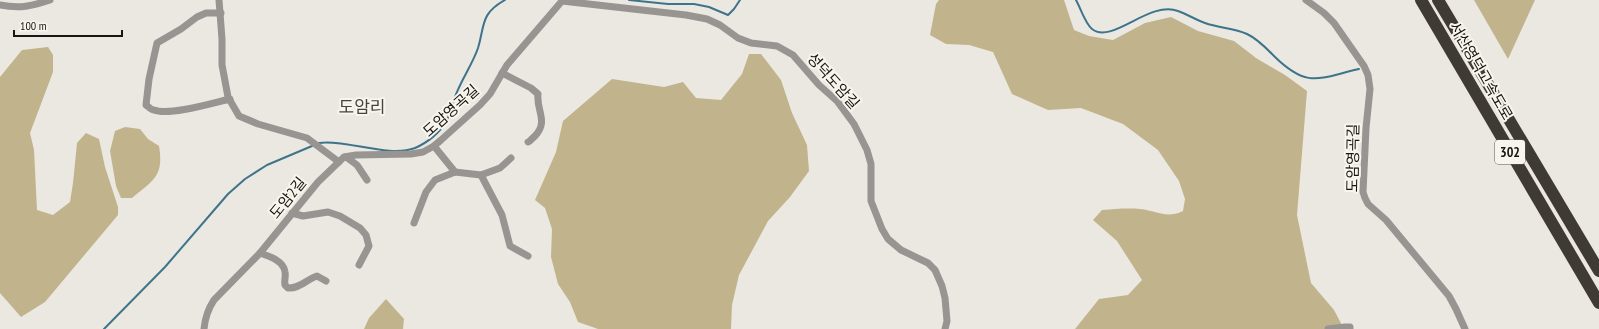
<svg xmlns="http://www.w3.org/2000/svg" width="1599" height="329" viewBox="0 0 1599 329" font-family="'PT Sans Narrow','Noto Sans KR',sans-serif">
  <style>
    .green { fill: #c1b48c }
    .lines { fill: none; stroke-linecap: round; stroke-linejoin: round }
    .stream { stroke: #3e748b; stroke-width: 2 }
    .minor { stroke: #989492; stroke-width: 7 }
    .motorway { stroke: #403a35; stroke-width: 12 }
    .labels { text-anchor: middle; stroke-width: 4; stroke-linejoin: round; paint-order: stroke }
    .shield { fill: #f8f5ed; stroke: #5a5954; stroke-width: 1 }
    .shield-label { font-size: 14px; font-weight: bold; fill: #171613 }
    .street-label { font-size: 15px; fill: #171613; stroke: #f8f5ed }
    .quarter-label { font-size: 17px; fill: #46443d; stroke: #f8f5ed }
  </style>
  <rect width="100%" height="100%" fill="#eae8e0"/>
  <g class="green">
    <path d="M939,0H1064L1074,30L1089,36L1113,40L1145,23L1171,17L1198,31L1234,41L1256,58L1285,75L1307,91L1297,215L1311,283L1334,310L1344,329H1075L1099,299L1128,295L1142,280L1117,241L1093,220L1102,210C1115,209 1127,208 1140,209C1158,211 1166,219 1183,211L1185,199L1179,181L1158,150L1123,124L1081,108L1048,110L1012,94L993,52L969,45L946,44L930,35L936,4Z"/>
    <polygon points="1474,0 1535,0 1508,59"/>
    <polygon points="48,47 53,55 53,72 30,133 34,150 37,210 53,215 70,202 73,183 77,143 86,133 99,139 105,167 118,207 118,215 45,302 21,317 0,293 0,77 22,50"/>
    <polygon points="749,54 761,54 781,80 792,113 807,145 809,171 790,197 768,221 739,275 732,305 731,329 598,329 578,322 570,302 558,284 551,257 552,229 545,208 535,200 556,152 563,121 612,79 664,87 683,82 696,98 721,100 742,74"/>
    <path d="M125,127L140,129L148,139L159,146C164,176 154,180 132,198H121L116,186L110,151L115,131Z"/>
    <polygon points="386,299 404,319 403,329 364,329 369,318"/>
  </g>
  <g class="lines">
    <g class="stream">
      <polyline points="629,0 668,4 694,4 709,7 728,15 734,9 740,0"/>
      <path d="M1076,0C1081,9 1085,23 1092,29C1112,45 1149,0 1178,11C1187,14 1196,20 1205,23C1219,28 1234,28 1247,34C1258,39 1267,49 1275,57C1308,89 1319,78 1359,69"/>
      <path d="M319,143C346,139 388,158 415,148C427,143 441,132 447,120C451,111 453,101 457,92C463,77 473,63 478,48C485,25 480,14 505,0"/>
      <polyline points="104,329 165,267 228,194 245,179 267,165 312,146"/>
    </g>
    <g class="minor">
      <polyline points="219,0 222,39 222,65 228,97 239,116 258,124 307,138 339,162"/>
      <polyline points="1306,0 1324,13 1334,23 1364,66 1368,75 1370,89 1366,128 1363,192 1365,198 1368,204 1386,220 1449,296 1456,309 1465,329"/>
      <path d="M0,5C20,9 32,6 50,0"/>
      <path d="M221,13H206L197,17L181,29L157,43L149,79L146,105C148,106 151,110 154,110C169,116 213,103 230,99"/>
      <path d="M502,73L531,88L538,94C536,111 549,121 535,136C532,138 531,141 528,142"/>
      <polyline points="434,146 455,172"/>
      <polyline points="346,157 357,165 367,180"/>
      <polyline points="481,175 502,215 510,246 528,256"/>
      <polyline points="292,213 303,216 328,212 340,216 360,228 366,235 369,246 359,265"/>
      <polyline points="414,223 426,192 435,180 455,172 481,175 500,168 511,158"/>
      <path d="M260,253C269,256 284,261 285,272C286,276 284,281 285,285L288,288C299,289 306,280 317,276L326,281"/>
      <path d="M204,329C205,318 208,309 214,300L260,253L318,182L344,157L356,155L411,154L423,152L434,146L441,140L480,105L490,94L507,65L562,1L686,15L707,19L720,25L738,38L751,43L777,46L793,55L819,85L837,101L854,124L867,150L871,164V201L882,229L888,239L901,250L928,263L935,270L942,286L945,298L947,321L945,329"/>
      <polyline points="1328,329 1345,327 1350,327 1350,329"/>
    </g>
    <g class="motorway">
      <polyline points="1421,0 1599,303"/>
      <polyline points="1438,0 1599,271"/>
    </g>
  </g>
  <g class="labels">
    <rect class="shield" x="1495" y="140" width="30" height="24" rx="3"/>
    <g class="shield-label">
      <text x="1510" y="157">302</text>
    </g>
    <g class="street-label">
      <text transform="translate(1481 71) rotate(60)" y="5">서산영덕고속도로</text>
      <text transform="translate(833 81) rotate(48)" y="5">성덕도암길</text>
      <text transform="translate(451 111) rotate(-42)" y="5">도암영곡길</text>
      <text transform="translate(1353 158) rotate(-89)" y="5">도암영곡길</text>
      <text transform="translate(288 198) rotate(-51)" y="5">도암2길</text>
    </g>
    <g class="quarter-label">
      <text x="362" y="113">도암리</text>
    </g>
  </g>
  <path d="M14 30v6h108v-6" fill="none" stroke="#171613" stroke-width="2"/>
  <text x="20" y="30" font-size="12" fill="#171613" stroke="#f8f5ed" stroke-width="3" paint-order="stroke">100 m</text>
</svg>
